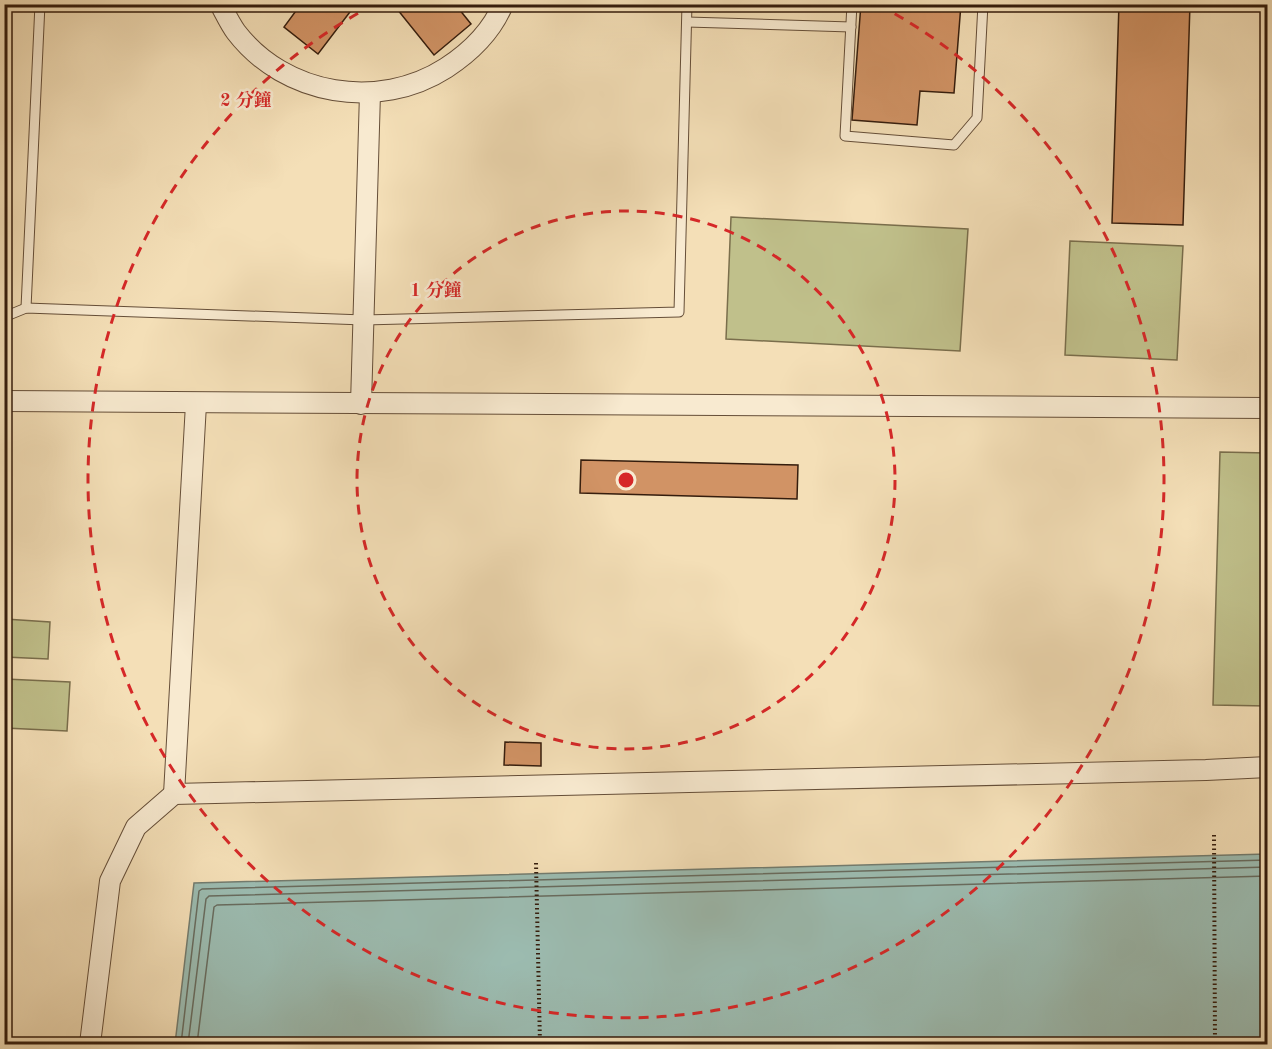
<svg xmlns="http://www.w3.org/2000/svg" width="1272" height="1049" viewBox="0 0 1272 1049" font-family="'Old Standard TT','Noto Serif TC',serif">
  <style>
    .green { fill: #c0c08b; stroke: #7a6e4c; stroke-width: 1.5 }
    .water { fill: #9cbcb1; stroke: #737c6f; stroke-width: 1.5 }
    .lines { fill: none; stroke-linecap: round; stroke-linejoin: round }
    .shore { stroke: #686c5f; stroke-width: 1.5 }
    .building { fill: #d19365; stroke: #351d0d; stroke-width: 1.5 }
    .lane-casing { stroke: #654e38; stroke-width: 11 }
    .street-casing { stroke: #654e38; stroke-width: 22 }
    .path { stroke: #351d0d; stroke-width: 4; stroke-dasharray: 1.5 3; stroke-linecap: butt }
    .lane { stroke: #f8ead0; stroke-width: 9 }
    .street { stroke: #f8ead0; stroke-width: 20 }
    .ring { fill: none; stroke: #d62828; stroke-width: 3; stroke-dasharray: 10 8 }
    .centre { fill: #d62828; stroke: #f8ead0; stroke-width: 3 }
    .ring-label { font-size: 18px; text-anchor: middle; font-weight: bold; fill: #d62828; stroke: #f8ead0; stroke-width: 5; stroke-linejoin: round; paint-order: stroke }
  </style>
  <rect width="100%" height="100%" fill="#f4dfb7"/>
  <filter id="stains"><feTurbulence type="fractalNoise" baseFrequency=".00333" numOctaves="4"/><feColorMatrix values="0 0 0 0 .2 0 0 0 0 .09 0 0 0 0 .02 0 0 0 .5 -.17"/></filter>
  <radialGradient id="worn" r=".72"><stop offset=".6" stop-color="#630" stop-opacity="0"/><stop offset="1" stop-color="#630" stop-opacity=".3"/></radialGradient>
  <g class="green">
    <polygon points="731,217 968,229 960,351 726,339"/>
    <polygon points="1070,241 1183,246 1177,360 1065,355"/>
    <polygon points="1220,452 1267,453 1267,706 1213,705"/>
    <polygon points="5,619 50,622 48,659 5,657"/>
    <polygon points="5,679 70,682 67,731 5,728"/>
  </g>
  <polygon class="water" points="1267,854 1267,1044 175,1044 194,883"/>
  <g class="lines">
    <g class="shore">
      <polyline points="181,1044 199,891 202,889 1268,860"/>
      <polyline points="188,1044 206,899 209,896 1268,867"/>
      <polyline points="197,1044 214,907 217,905 1268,876"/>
    </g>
  </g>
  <g class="building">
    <polygon points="301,4 356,4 318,54 284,27"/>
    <polygon points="393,4 455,4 471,24 434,55"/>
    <polygon points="861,4 961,4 954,93 920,91 917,125 852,120"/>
    <polygon points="1119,4 1190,4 1183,225 1112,223"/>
    <polygon points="581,460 798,465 797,499 580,493"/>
    <polygon points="505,742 541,743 541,766 504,765"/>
  </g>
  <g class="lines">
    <defs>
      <g id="lane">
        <polyline points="852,4 845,136 954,145 977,118 983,4"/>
        <polyline points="687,22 851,27"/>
        <polyline points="26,308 40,4"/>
        <polyline points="4,317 26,308 364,320 679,312 687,4"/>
      </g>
      <g id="street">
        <path d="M220,4C225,13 230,24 236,32C285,96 379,111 446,68C469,53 492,31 503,4"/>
        <polyline points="4,401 1268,408"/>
        <polyline points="196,404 174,794 1206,770 1268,767"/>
        <polyline points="361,404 370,93"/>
        <polyline points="90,1044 110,881 136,827 174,794"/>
      </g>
    </defs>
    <use href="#lane" class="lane-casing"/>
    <use href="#street" class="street-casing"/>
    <g class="path">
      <polyline points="1214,835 1215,1044"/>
      <polyline points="536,863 540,1044"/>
    </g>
    <use href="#lane" class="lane"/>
    <use href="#street" class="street"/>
  </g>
  <g class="ring">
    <circle cx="626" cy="480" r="269"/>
    <path d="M879 5A538 538 0 1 1 373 5"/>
  </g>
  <circle cx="626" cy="480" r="9" class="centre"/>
  <g class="ring-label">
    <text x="246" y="106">2 分鐘</text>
    <text x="436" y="296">1 分鐘</text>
  </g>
  <rect width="1272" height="1049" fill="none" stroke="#f4dfb7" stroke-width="24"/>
  <rect x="6" y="6" width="1260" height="1037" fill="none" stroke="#351d0d" stroke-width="3"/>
  <rect x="12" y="12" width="1248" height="1025" fill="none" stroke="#351d0d" stroke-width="1.5"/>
  <rect width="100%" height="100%" filter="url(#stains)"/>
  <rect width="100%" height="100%" fill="url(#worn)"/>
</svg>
